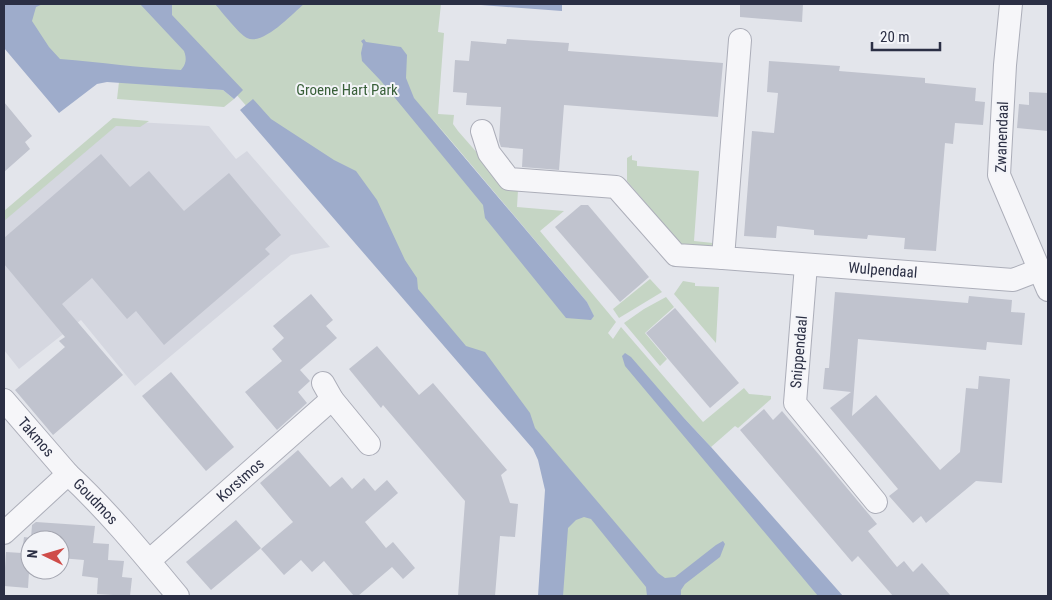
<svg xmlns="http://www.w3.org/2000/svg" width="1052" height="600" viewBox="0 0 1052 600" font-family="'Roboto Condensed',sans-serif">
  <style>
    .built { fill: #d5d7e0 }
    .green { fill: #c5d5c4; fill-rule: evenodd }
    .water { fill: #9eaccb }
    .building { fill: #c0c3ce }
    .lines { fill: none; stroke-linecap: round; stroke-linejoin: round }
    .minor-casing { stroke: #acaeb9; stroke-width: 24 }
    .minor { stroke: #f6f6f9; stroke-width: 22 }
    .labels { text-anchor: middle; stroke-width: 4; stroke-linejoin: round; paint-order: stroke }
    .park-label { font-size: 15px; fill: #385f38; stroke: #f3f4f8 }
    .street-label { font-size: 15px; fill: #2b2f44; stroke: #f3f4f8 }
  </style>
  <rect width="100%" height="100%" fill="#e3e5eb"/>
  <polygon class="built" points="117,121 209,126 236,159 247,151 330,247 291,255 135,386 81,320 19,369 4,350 4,219"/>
  <g class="green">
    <path d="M4,4H441L438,32L444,33L438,114L454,115L453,124L458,131L507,187L518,190L517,207L564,211L540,231L616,322L608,333L613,339L621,327L703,422L744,388L749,394L771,396V399L738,428L735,426L711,447L683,417L827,596H549L560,472L402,284L228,85L78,77L56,84ZM431,117L587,302L593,315Z"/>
    <polygon points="119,82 223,90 234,99 224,107 117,99"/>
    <polygon points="113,118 149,121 140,127 116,126 4,221 4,211"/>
    <polygon points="632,155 632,160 637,161 637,166 699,171 694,241 713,243 713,248 683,246 680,243 627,181 627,158"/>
    <polygon points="650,279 662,292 619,318 613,309"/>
    <polygon points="683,281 695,283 695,286 719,287 716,343 674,294"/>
    <polygon points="666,297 674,307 645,333 667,359 660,366 624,323 644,309"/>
  </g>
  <g class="water">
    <path d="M4,4H43L36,7L32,21L49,47L60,59C100,62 140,68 181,70C186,64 187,59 184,51L140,4H172V15L243,90L234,99L223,90L107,82L97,84L59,113L4,48Z"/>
    <path d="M215,4H304C292,14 263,46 247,38C239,34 222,12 215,4Z"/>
    <polygon points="468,4 562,4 562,11"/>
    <polygon points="364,39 366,42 401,47 407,55 406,78 414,98 587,302 594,316 591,320 566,318 485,218 483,205 381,81 362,61 361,53 363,44 361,41"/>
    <polygon points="253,99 271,119 334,160 356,171 377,200 405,260 417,278 418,289 466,346 485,352 530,413 535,428 658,573 665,578 675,577 716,545 723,541 725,544 720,557 685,584 681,590 681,596 647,596 646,587 591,519 584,517 576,520 568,528 563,596 538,596 545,490 538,460 533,449 240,110"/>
    <polygon points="625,353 631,357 683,417 711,447 843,596 818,596 625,366 622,356"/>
  </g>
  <g class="building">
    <polygon points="740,4 803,4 802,22 740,17"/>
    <polygon points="507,39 569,43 568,51 723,63 718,117 564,105 559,170 522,167 523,149 501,147 499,141 501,107 466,105 467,93 453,92 455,60 469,61 471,41 506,44"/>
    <polygon points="769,61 840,66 839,71 925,78 925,83 976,88 975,101 985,102 983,125 955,123 953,144 945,143 936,251 904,249 905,238 868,235 867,239 814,235 814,230 777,226 776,238 744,236 752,131 774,133 778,93 767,92"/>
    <polygon points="1029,92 1048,93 1048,131 1017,128 1019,104 1029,105"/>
    <polygon points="4,102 32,136 25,142 30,149 4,172"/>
    <polygon points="101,154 130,187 149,171 184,211 229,173 281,235 265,249 270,254 164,345 136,311 127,319 92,278 62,304 123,375 53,435 15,390 65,347 59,341 65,337 4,264 4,238"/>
    <polygon points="581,205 588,205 649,277 620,302 555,227"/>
    <polygon points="835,292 968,303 969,296 1012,300 1011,312 1025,313 1022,345 987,342 986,350 858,339 852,416 876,395 940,470 960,452 966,388 978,389 979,376 1010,379 1002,483 976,481 926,523 921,516 913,523 889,496 898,489 830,408 851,392 823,389 825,368 829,368"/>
    <polygon points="311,294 333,320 326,326 337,338 300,370 310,381 298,392 307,403 277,430 245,392 282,361 272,349 284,338 273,326"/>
    <polygon points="675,308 739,383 710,408 646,333"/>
    <polygon points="377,346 419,395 433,383 507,470 501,475 510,503 518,504 515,537 500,536 495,596 458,596 465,501 383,405 381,408 349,369"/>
    <polygon points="171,372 234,447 206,471 142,396"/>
    <polygon points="764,409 773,420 782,411 821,457 877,524 868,531 897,567 904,561 913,572 922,563 951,596 893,596 858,556 852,562 740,430"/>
    <polygon points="298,450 330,487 342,477 352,489 364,478 375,491 387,480 398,493 365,522 386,548 393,542 415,568 403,579 392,567 358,596 354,596 324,561 312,572 301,560 284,575 261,549 293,522 260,483"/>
    <polygon points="236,520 261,548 211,590 186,562"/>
    <polygon points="36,522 95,526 93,543 109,544 108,560 124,561 122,577 132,578 130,596 113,596 113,595 97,594 98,578 82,576 84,560 60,558 60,540 30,540 30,570 46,570 46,573 29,572 28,588 4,586 4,568 5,568 6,552 22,553 24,537 31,538 32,525"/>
  </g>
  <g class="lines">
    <defs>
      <g id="minor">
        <polyline points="1011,4 1005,65 999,175 1048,290"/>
        <path id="s1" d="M740,40L723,258L1013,280L1039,270"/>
        <polyline points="482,131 489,153 509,179 616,187 676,255 723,258"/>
        <polyline points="806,265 795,403 876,502"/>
        <polyline points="332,399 369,444"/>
        <path id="s2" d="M4,400L68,474"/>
        <path id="s3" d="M4,533L68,474C108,511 143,554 178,596"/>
        <path id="s4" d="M149,561L332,399L323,383"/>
      </g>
    </defs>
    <use href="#minor" class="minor-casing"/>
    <use href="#minor" class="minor"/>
  </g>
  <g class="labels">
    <g class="park-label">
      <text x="347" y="95">Groene Hart Park</text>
    </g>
    <g class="street-label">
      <text transform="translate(1002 137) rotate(-88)" y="5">Zwanendaal</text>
      <text dy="5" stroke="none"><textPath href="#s1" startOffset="379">Wulpendaal</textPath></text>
      <text transform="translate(799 352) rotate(-85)" y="5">Snippendaal</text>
      <text dy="5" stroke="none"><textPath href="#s2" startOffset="49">Takmos</textPath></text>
      <text dy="5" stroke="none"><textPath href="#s4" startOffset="122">Korstmos</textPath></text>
      <text dy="5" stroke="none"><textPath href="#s3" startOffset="126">Goudmos</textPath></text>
    </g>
  </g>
  <rect width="1052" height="600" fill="none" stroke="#2b2f44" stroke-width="10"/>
  <g transform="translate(45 555) rotate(275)"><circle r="24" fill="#f3f4f8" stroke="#a3a5b0"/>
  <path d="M0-4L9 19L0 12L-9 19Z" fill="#cf4c49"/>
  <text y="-8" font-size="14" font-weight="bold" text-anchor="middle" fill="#2b2f44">N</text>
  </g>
  <path d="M872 42v8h68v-8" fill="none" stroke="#2b2f44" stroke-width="2.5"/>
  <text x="880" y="42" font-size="15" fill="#2b2f44" stroke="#f3f4f8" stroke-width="4" paint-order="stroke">20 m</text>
</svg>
